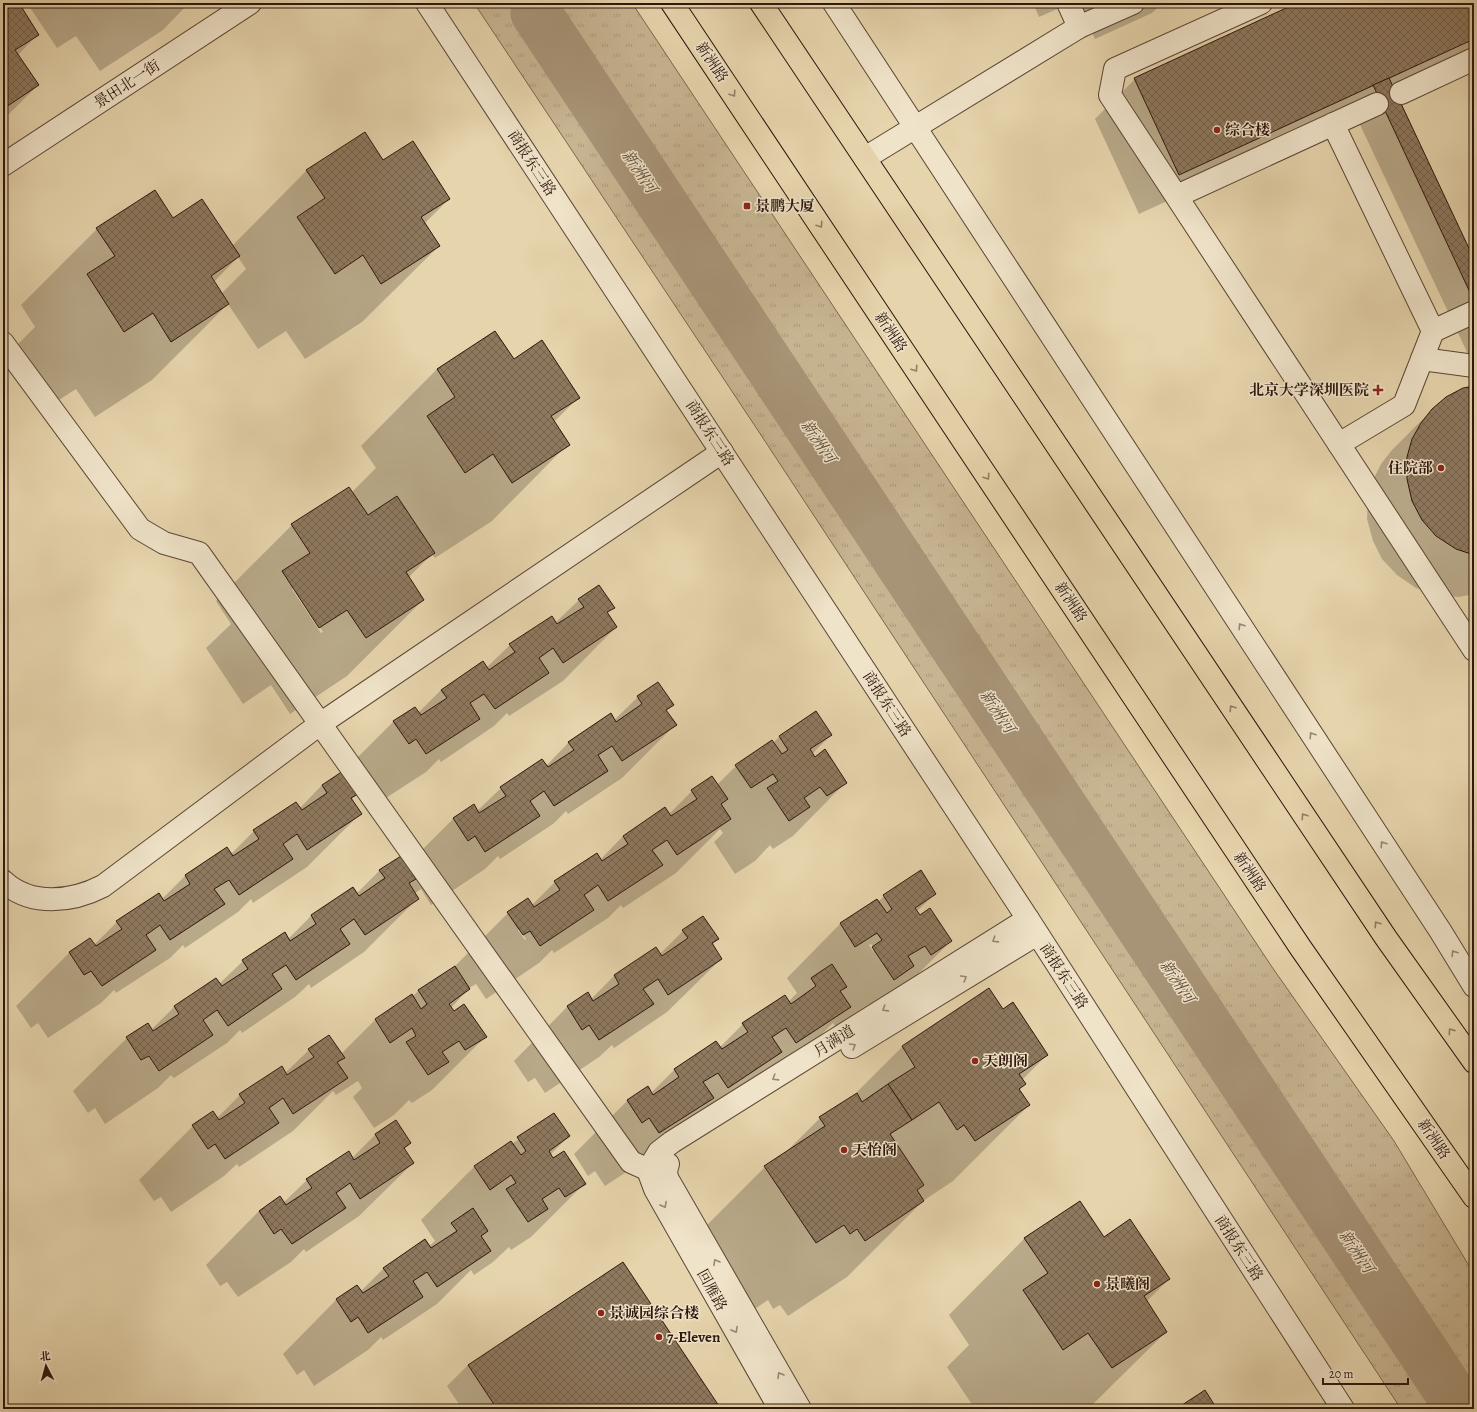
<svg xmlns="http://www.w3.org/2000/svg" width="1477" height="1412" viewBox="0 0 1477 1412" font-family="Alegreya,'Noto Serif SC',serif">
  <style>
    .park { fill: url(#park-tufts); stroke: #7a654e }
    .shadow { fill: #0003; fill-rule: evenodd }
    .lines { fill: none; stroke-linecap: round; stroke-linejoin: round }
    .river { stroke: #a79376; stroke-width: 51 }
    .building { fill: url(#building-cross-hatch); stroke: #2e160c }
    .minor-casing { stroke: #5c4634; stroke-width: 24 }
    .major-casing { stroke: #2e160c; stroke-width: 24 }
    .minor { stroke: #efe3c9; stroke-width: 22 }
    .major { stroke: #e6d4ac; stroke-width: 22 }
    .oneway { stroke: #937e64 }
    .oneway2 { stroke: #988774 }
    .poi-dot { fill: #8f2418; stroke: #efe3c9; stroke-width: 1.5 }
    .labels { text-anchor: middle; stroke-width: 3; stroke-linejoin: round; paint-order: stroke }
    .street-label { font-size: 15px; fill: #2e160c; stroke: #efe3c9 }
    .poi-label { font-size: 15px; font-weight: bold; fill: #2e160c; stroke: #efe3c9; text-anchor: start }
    .water-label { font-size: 16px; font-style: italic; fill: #5e4836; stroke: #efe3c9 }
  </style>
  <defs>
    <pattern id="park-tufts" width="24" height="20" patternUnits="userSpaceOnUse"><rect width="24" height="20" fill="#c7b491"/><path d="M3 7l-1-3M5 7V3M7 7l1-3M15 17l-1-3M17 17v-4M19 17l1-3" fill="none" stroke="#ab9a7c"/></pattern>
    <pattern id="building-cross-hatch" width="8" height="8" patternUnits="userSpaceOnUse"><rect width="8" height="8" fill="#8e795f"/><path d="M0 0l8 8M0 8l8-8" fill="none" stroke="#74624d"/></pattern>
  </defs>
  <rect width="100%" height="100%" fill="#e6d4ac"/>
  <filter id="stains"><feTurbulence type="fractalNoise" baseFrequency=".005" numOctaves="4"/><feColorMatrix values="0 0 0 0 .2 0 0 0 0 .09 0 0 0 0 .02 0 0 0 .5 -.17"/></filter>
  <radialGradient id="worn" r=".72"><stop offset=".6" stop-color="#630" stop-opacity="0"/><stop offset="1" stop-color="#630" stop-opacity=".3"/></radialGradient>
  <polygon class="park" points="474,3 632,3 1272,967 1394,1141 1474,1274 1474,1409 1401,1409 757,429"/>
  <g class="shadow">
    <polygon points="3,3 18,3 38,34 18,55 38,85 3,120"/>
    <polygon points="27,3 189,3 163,30 100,71 76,36 57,48"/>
    <polygon points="1033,3 1071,3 1039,17"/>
    <polygon points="1079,3 1162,3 1152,13 1095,39"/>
    <polygon points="1300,3 1474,3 1474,53 1396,95 1474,262 1474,367 1355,114 1139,214 1095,119 1135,79"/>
    <path d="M383,162L449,199L424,224L439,246L362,322L305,359L286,331L258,349L228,304L152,380L95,417L76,389L48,407L11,351L35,327L21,305L97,229L173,220L232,246L307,170ZM238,257L246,269L221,294L214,282Z"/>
    <path d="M494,332L513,360L579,397L554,422L568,444L492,521L435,558L432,554L408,578L423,600L347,676L290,714L271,685L243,704L206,648L231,624L216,601L292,525L352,492L376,468L361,446L437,369ZM292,589H294L323,632L321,633Z"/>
    <polygon points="1474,387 1474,594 1459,597 1438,595 1416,588 1397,575 1382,559 1373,541 1367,519 1368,497 1373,480 1381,464 1392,450 1433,409"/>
    <polygon points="579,600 613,608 607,614 616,627 563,681 509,716 507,713 494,726 441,762 439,759 426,772 372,807 362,792 355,796 351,800 360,814 307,867 253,903 251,899 238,912 185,948 183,945 170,958 116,993 114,990 101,1003 48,1038 38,1023 31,1028 16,1006 69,953 90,939 94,945 117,922 162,899 185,876 227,849 231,854 254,831 299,809 322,785 343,772 394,721 418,713 441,690 486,668 510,645 555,623"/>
    <polygon points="638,697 672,705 666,711 675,725 622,778 568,814 566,811 553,824 500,859 498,856 485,869 431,905 421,889 414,894 417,899 364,952 311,988 309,984 295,997 242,1033 240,1030 227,1043 174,1078 171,1075 158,1088 105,1124 95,1108 88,1113 73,1091 127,1038 151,1030 174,1007 216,979 219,984 243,961 284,934 288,939 311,916 353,888 356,894 380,870 406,866 453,819 474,806 477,811 501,788 546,766 569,742 614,720"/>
    <path d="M815,713L831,735L812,754L814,758L846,782L793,836L773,849L770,845L755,861L735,874L714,842L723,833L720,829L676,873L623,908L621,905L608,918L554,953L552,950L539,963L486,999L476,984L469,988L451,1008L454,1012L485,1037L432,1090L412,1103L409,1100L394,1115L374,1128L353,1097L362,1088L358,1081L336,1095L333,1091L293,1131L239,1167L237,1164L224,1176L171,1212L161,1197L154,1201L139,1180L193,1126L217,1118L240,1095L285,1073L309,1050L341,1054L375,1020L411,996L412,997L418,991L454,967L508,913L528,899L532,905L555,882L600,860L623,836L669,814L692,791L717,785L736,766L773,743L779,737ZM519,929L526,939L525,940L518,930Z"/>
    <path d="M935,894L916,912L951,941L897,995L840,1033L833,1023L796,1060L605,1186L595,1171L588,1176L574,1154L627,1101L648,1088L651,1093L674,1070L716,1042L720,1047L743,1024L788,1002L797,993L787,978L840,924L877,900L878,902L884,896ZM871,944L875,949L873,951L869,945Z"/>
    <polygon points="683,931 718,939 712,945 721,959 667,1012 614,1048 612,1045 599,1057 545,1093 535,1078 528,1082 514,1061 567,1007 587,994 591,999 614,976 656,949 660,954"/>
    <polygon points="989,990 1003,1010 1047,1055 1022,1080 1025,1084 1019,1090 1029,1105 953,1181 923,1201 847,1277 788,1316 780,1305 773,1309 768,1300 740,1319 689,1243 765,1167 784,1154 820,1118 851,1098 902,1047"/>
    <polygon points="554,1114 569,1136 550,1155 553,1159 584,1184 531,1237 511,1250 509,1247 493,1262 474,1275 471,1270 437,1304 383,1340 381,1337 368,1350 314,1386 304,1370 297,1375 283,1354 336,1300 357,1286 360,1292 384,1268 429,1246 435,1241 421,1220 474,1167 511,1143 512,1144"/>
    <polygon points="375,1135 410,1143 404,1149 413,1163 359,1216 306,1252 304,1249 291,1262 238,1297 227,1282 220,1286 206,1265 259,1211 280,1198 283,1203 307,1180 348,1153 352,1158"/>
    <polygon points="1025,1238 1103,1238 1169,1279 1146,1302 1166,1332 1088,1409 975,1409 947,1367 969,1345 949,1315"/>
    <polygon points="468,1365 719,1409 462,1409 447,1386"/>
  </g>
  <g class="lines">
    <polyline class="river" points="536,13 1461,1409"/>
  </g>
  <g class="building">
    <polygon points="3,3 19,3 39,35 15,50 39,85 3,109"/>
    <polygon points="1297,3 1474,3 1474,39 1179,175 1134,78"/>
    <polygon points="1389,78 1474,259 1474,301 1373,85"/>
    <polygon points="365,132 383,160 413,141 450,199 421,217 440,246 381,284 363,255 335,274 297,217 325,198 306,170"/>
    <polygon points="155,190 173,218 202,199 240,256 211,276 229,304 171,342 153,313 124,332 87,274 115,256 96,228"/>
    <polygon points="495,331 514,359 542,340 580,398 551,416 570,445 512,483 493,454 465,473 427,416 455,397 437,369"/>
    <polygon points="1474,386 1474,555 1456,549 1436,536 1422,520 1412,501 1407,479 1407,457 1412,439 1421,423 1432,409 1446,397 1463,388"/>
    <polygon points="349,487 368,515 397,496 435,553 406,572 424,600 366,638 347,610 319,628 282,571 310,553 291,524"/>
    <polygon points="599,585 615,608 607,612 617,627 563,663 553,648 539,658 549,673 495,709 484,694 470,703 480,719 426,754 416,739 409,744 393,721 415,707 421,715 447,698 441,690 483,661 489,670 515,652 509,644 552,616 557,624 584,607 578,599"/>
    <polygon points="658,682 674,705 666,710 677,725 622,761 612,746 598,755 608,771 554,806 544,791 530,801 540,816 485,852 475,836 468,841 453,818 474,804 479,813 506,796 500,787 542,759 548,767 574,750 568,742 611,713 616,722 642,704 637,696"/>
    <polygon points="816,711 832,735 810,749 815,757 825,749 847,783 827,796 820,787 804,798 810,807 789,821 767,788 778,781 773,774 751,788 735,765 772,740 782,754 788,750 779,736"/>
    <polygon points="343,771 358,794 351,798 362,814 307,850 297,834 283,844 293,859 239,895 229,880 214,889 225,904 170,940 160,925 146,935 156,950 102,986 91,971 84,975 69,952 90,938 96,946 122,929 116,921 159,893 164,901 190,884 185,875 227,847 233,856 259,839 253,830 296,802 302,810 327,793 322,785"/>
    <polygon points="712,776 728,799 721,804 731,819 677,855 667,840 652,850 663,865 608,901 598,885 584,895 594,910 540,946 530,931 523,935 507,912 528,898 534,907 560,890 554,881 597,853 602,861 628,844 623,836 665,807 671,816 697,799 691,790"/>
    <polygon points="401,856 416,879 409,883 419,899 365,935 354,919 340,929 350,944 296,980 286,965 272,974 282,989 228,1026 217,1010 203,1020 213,1035 159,1071 149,1056 141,1060 126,1037 148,1023 153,1031 179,1014 174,1006 216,978 222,986 248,969 242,960 285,932 290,941 316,924 311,915 353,887 359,896 385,878 379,870"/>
    <polygon points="921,870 936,894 915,908 920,915 930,908 952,941 931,955 925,946 908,956 914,966 894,980 872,947 882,940 877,933 855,947 840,923 877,899 887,913 892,909 883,895"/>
    <polygon points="703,916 719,939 712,943 722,959 668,995 658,979 643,989 654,1004 599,1040 589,1025 582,1030 567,1006 588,992 593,1001 619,984 614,975 656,947 662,956 688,938 682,930"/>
    <polygon points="832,964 847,987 840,991 851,1007 796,1043 786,1028 772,1037 782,1052 728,1088 718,1073 703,1082 714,1098 659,1133 649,1118 642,1123 627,1100 648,1086 653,1095 679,1077 674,1069 716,1041 722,1049 748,1032 742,1023 785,995 791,1004 816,986 811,978"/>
    <polygon points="455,966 470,989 449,1004 454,1011 464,1004 487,1037 465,1050 459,1041 442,1052 449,1062 428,1075 406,1042 416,1036 412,1028 390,1043 375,1019 412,994 421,1009 427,1004 418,990"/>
    <polygon points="989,988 1003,1009 1013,1002 1048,1055 1019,1074 1026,1084 1019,1089 1030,1105 975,1141 964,1125 957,1130 939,1102 912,1120 888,1084 915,1067 902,1046"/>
    <polygon points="329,1035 345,1058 337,1062 348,1078 293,1114 283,1098 269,1108 279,1123 225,1159 215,1144 208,1149 192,1125 213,1111 219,1120 245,1103 239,1094 282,1066 287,1075 314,1057 308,1049"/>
    <polygon points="888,1084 912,1120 890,1134 924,1185 917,1190 924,1201 865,1241 857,1229 850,1234 844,1225 816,1243 764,1166 825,1126 819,1117 857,1093 862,1102"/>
    <polygon points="554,1113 570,1136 549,1151 553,1158 564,1151 586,1184 565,1197 559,1188 542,1199 548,1209 528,1222 506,1189 516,1183 511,1175 490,1190 474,1166 511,1141 521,1155 526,1151 517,1137"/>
    <polygon points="396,1120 411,1143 404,1148 414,1163 360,1199 350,1183 336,1193 346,1208 292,1244 281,1229 274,1234 259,1211 280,1196 286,1205 312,1188 306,1179 349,1151 354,1160 380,1143 375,1134"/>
    <polygon points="1080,1201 1104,1237 1130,1219 1170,1279 1144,1296 1167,1332 1112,1368 1088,1333 1063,1350 1023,1290 1048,1273 1024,1238"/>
    <polygon points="473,1208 488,1231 481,1236 491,1251 437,1287 427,1272 413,1281 423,1297 368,1333 358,1317 351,1322 336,1299 357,1285 363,1293 389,1276 383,1268 425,1239 431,1248 457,1231 451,1223"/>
    <polygon points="623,1262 721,1409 497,1409 468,1365"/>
    <polygon points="1205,1390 1217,1409 1176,1409"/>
  </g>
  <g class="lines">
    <defs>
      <g id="minor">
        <polyline points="427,3 1028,919 1343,1409"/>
        <polyline points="834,3 1441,932 1474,986"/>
        <polyline points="1068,3 1079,27"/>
        <polyline points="1261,3 1115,69 1110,95 1474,650"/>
        <polyline points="1401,93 1474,59"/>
        <polyline points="1333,124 1433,331 1404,405 1339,444"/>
        <polyline points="865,158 1079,27 1133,3"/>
        <polyline points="3,165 250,3"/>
        <polyline points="1177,196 1377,104"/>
        <polyline points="1433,331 1472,313"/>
        <polyline points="3,343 140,529 164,543 199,553 631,1162 667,1178"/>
        <polyline points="1422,359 1474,366"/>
        <path d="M3,881C31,907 72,902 103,886L320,724L722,452"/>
        <polyline points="852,1047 1037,934"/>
        <polyline points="668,1164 666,1171 667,1178 800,1409"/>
        <polyline points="780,1409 655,1189 648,1170 659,1152 672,1142 1028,919"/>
      </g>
      <g id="major">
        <polyline points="672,3 1300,947 1474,1197"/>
        <polyline points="761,3 1386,938 1474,1062"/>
      </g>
    </defs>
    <use href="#minor" class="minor-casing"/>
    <use href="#major" class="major-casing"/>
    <use href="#minor" class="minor"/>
    <use href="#major" class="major"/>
  </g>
  <defs><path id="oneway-chevron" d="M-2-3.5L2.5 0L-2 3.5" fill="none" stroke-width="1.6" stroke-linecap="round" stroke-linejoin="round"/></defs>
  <g class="oneway">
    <use href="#oneway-chevron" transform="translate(733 94) rotate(56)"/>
    <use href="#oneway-chevron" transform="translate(820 225) rotate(56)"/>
    <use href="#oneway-chevron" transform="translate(915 369) rotate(56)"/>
    <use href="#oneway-chevron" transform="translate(987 477) rotate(56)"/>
    <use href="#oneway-chevron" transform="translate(1232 708) rotate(-124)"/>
    <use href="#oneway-chevron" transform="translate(1304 816) rotate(-124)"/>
    <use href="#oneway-chevron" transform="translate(1377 924) rotate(-124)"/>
    <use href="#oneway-chevron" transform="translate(1451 1031) rotate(-125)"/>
  </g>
  <g class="oneway2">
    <use href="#oneway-chevron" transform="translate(1241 626) rotate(-123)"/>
    <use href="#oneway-chevron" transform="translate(1312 735) rotate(-123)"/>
    <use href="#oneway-chevron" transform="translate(1383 844) rotate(-123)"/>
    <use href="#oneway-chevron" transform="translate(995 940) rotate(148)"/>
    <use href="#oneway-chevron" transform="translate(1454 953) rotate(-122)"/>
    <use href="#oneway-chevron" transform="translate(964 978) rotate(-31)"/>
    <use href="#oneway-chevron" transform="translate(885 1009) rotate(148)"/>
    <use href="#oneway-chevron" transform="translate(853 1046) rotate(-31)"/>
    <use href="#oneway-chevron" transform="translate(775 1078) rotate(148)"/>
    <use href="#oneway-chevron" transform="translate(664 1205) rotate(61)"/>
    <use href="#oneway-chevron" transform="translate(716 1262) rotate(-120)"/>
    <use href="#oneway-chevron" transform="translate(735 1330) rotate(61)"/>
    <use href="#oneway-chevron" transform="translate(780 1375) rotate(-120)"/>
  </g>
  <g class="poi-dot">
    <circle cx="1217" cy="130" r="4"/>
    <rect x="743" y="202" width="8" height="8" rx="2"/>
    <path d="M1376 384h4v4h4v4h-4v4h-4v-4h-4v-4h4z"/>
    <circle cx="1441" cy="468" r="4"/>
    <circle cx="975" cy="1061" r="4"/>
    <circle cx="844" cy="1150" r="4"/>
    <circle cx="1097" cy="1284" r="4"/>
    <circle cx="601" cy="1313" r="4"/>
    <circle cx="659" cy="1337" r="4"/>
  </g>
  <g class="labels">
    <g class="street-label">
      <text transform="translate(712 62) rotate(56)" y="5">新洲路</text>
      <text transform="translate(127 84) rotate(-33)" y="5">景田北一街</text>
      <text transform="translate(532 163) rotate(57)" y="5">商报东三路</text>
      <text transform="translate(891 332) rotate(56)" y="5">新洲路</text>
      <text transform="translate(710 433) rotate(57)" y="5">商报东三路</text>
      <text transform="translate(1071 602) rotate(56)" y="5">新洲路</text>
      <text transform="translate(887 704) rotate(57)" y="5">商报东三路</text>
      <text transform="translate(1250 872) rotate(56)" y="5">新洲路</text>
      <text transform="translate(1064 976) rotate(57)" y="5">商报东三路</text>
      <text transform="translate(834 1041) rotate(-32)" y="5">月满道</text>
      <text transform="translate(1434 1139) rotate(56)" y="5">新洲路</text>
      <text transform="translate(1239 1248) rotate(57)" y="5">商报东三路</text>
      <text transform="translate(712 1290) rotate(61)" y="5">回雁路</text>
    </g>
    <g class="poi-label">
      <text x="1225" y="135">综合楼</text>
      <text x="755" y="211">景鹏大厦</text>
      <text x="1369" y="395" text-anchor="end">北京大学深圳医院</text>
      <text x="1433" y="473" text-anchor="end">住院部</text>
      <text x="983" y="1066">天朗阁</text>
      <text x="852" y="1155">天怡阁</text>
      <text x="1105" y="1289">景曦阁</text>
      <text x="609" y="1318">景诚园综合楼</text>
      <text x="667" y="1342">7-Eleven</text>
    </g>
    <g class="water-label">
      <text transform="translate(640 171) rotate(56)" y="6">新洲河</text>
      <text transform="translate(819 441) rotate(56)" y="6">新洲河</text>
      <text transform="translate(998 711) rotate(56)" y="6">新洲河</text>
      <text transform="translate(1178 981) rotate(56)" y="6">新洲河</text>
      <text transform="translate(1357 1251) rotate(56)" y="6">新洲河</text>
    </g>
  </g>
  <rect width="1477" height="1412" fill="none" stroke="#e6d4ac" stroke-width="16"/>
  <rect x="4" y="4" width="1469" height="1404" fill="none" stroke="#2e160c" stroke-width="2"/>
  <rect x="8" y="8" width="1461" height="1396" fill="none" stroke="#2e160c"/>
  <g transform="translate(46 1366) rotate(354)" stroke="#efe3c9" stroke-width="3" paint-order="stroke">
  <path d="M0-3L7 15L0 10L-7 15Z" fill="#2e160c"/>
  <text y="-6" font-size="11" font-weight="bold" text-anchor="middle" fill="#2e160c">北</text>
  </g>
  <path d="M1323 1378v6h85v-6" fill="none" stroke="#2e160c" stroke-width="2"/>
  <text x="1329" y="1378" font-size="12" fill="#2e160c" stroke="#efe3c9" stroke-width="3" paint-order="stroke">20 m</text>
  <rect width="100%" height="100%" filter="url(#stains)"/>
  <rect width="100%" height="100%" fill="url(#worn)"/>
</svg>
